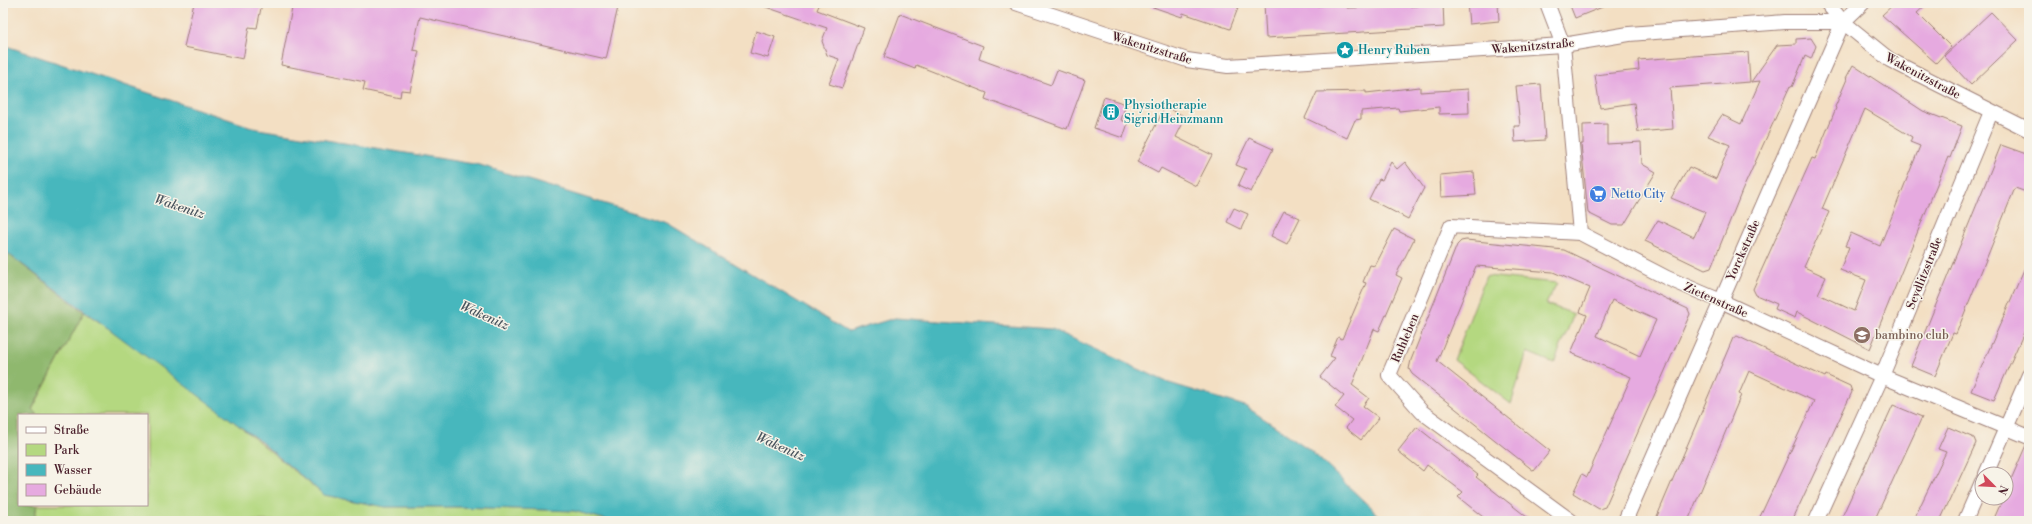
<svg xmlns="http://www.w3.org/2000/svg" width="2032" height="524" viewBox="0 0 2032 524" font-family="'Libre Bodoni',serif">
  <style>
    .green { fill: #b4d880; stroke: #7f7c56 }
    .forest { fill: #8fb86e; stroke: #6c6c4c }
    .water { fill: #47b7bd; stroke: #486b74 }
    .building { fill: #e6aae0; fill-rule: evenodd }
    .lines { fill: none; stroke-linecap: round; stroke-linejoin: round }
    .minor-casing { stroke: #9e7f77; stroke-width: 16 }
    .minor { stroke: #fff; stroke-width: 14 }
    .labels { text-anchor: middle; stroke-width: 3; stroke-linejoin: round; paint-order: stroke }
    .street-label { font-size: 12px; fill: #4a1f2b; stroke: #f7f3e8 }
    .culture-label { font-size: 12px; fill: #0d838f; stroke: #f7f3e8; text-anchor: start }
    .shop-label { font-size: 12px; fill: #366cbe; stroke: #f7f3e8; text-anchor: start }
    .education-label { font-size: 12px; fill: #785e54; stroke: #f7f3e8; text-anchor: start }
    .water-label { font-size: 13px; font-style: italic; fill: #49545e; stroke: #f7f3e8 }
  </style>
  <rect width="100%" height="100%" fill="#f7f3e8"/>
  <filter id="ink" filterUnits="userSpaceOnUse"><feTurbulence type="fractalNoise" baseFrequency=".025" numOctaves="2"/><feDisplacementMap in="SourceGraphic" scale="8" xChannelSelector="R" yChannelSelector="G"/><feConvolveMatrix kernelMatrix="1 2 1 2 8 2 1 2 1" color-interpolation-filters="sRGB"/></filter>
  <filter id="wash" filterUnits="userSpaceOnUse"><feTurbulence type="fractalNoise" baseFrequency=".012" numOctaves="4" result="noise"/><feDisplacementMap in="SourceGraphic" scale="16" xChannelSelector="R" yChannelSelector="G"/><feGaussianBlur stdDeviation="0.9" result="paint"/><feColorMatrix in="noise" values="0 0 0 0 0 0 0 0 0 0 0 0 0 0 0 0 0 1.4 0 .05"/><feComposite in="paint" operator="in"/></filter>
  <g filter="url(#wash)">
    <rect width="100%" height="100%" fill="#f3dfc3"/>
    <g class="green">
      <polygon points="1486,276 1557,283 1546,304 1574,314 1554,363 1527,352 1511,404 1454,360"/>
      <polygon points="84,312 162,363 324,495 385,507 460,507 574,511 611,521 34,521 37,505 147,505 147,415 37,415 32,410"/>
    </g>
    <polygon class="forest" points="3,250 84,312 32,409 37,415 19,415 19,505 37,505 34,521 3,521"/>
    <polygon class="water" points="3,45 258,129 480,165 667,223 848,332 895,318 1052,329 1169,383 1245,406 1309,449 1385,521 611,521 574,511 460,507 385,507 324,495 261,442 3,250"/>
    <g id="blocks">
      <g class="building">
        <polygon points="194,3 262,3 257,28 249,27 243,59 184,47"/>
        <polygon points="293,3 619,3 606,59 420,17 413,50 419,51 410,91 401,90 400,98 363,90 365,82 281,65"/>
        <polygon points="761,3 820,3 817,10 864,28 842,88 829,84 839,59 827,55 822,41 827,28 760,5"/>
        <polygon points="1148,3 1240,3 1230,29 1183,13 1182,17 1147,5"/>
        <polygon points="1264,3 1300,3 1300,7 1346,4 1347,8 1418,6 1418,3 1443,3 1444,27 1266,38"/>
        <polygon points="1467,3 1498,3 1499,21 1469,24"/>
        <polygon points="1569,3 1610,3 1610,4 1575,18"/>
        <polygon points="1895,3 1928,3 1917,13 1951,47 1936,63 1882,15"/>
        <polygon points="1991,12 2018,40 1971,85 1944,56"/>
        <polygon points="900,14 983,46 979,59 1051,85 1057,70 1085,80 1067,129 985,99 987,93 916,65 915,69 884,57"/>
        <polygon points="756,31 775,37 768,58 750,53"/>
        <polygon points="1811,38 1816,46 1811,59 1805,56 1792,87 1790,86 1742,191 1711,268 1705,270 1645,241 1658,220 1694,237 1705,212 1671,198 1689,167 1716,179 1730,145 1708,136 1722,115 1741,124 1760,81 1751,82 1777,45 1796,44 1796,39"/>
        <polygon points="1748,52 1750,82 1670,88 1673,129 1638,132 1634,103 1600,108 1595,75 1639,70 1638,60"/>
        <path d="M1853,65L1923,111L1962,126L1950,158L1948,157L1870,349L1797,312L1795,318L1775,309L1777,304L1756,295L1753,289L1812,158L1815,159L1836,108L1835,107L1847,79L1846,78ZM1865,109L1912,137L1910,142L1920,146L1880,246L1851,233L1845,246L1849,247L1840,270L1866,280L1854,311L1818,294L1826,277L1804,267L1829,212L1822,209Z"/>
        <polygon points="1541,84 1545,140 1515,142 1514,126 1520,126 1516,86"/>
        <polygon points="1420,87 1420,92 1468,89 1469,113 1439,114 1439,107 1399,111 1398,108 1361,111 1361,119 1355,120 1347,138 1305,118 1317,92 1366,91 1366,93"/>
        <polygon points="1104,97 1126,104 1121,120 1128,123 1123,138 1094,128"/>
        <polygon points="1165,107 1186,117 1176,137 1212,155 1196,186 1161,168 1158,173 1137,162"/>
        <polygon points="1607,124 1607,144 1641,142 1642,164 1656,172 1624,225 1612,225 1588,213 1581,144 1583,144 1583,125"/>
        <polygon points="1249,138 1273,149 1251,192 1238,186 1246,169 1236,165"/>
        <polygon points="2001,145 2029,155 2029,193 2015,188 1956,334 1953,333 1935,376 1911,366"/>
        <polygon points="1391,162 1397,169 1405,162 1424,188 1408,219 1369,199 1379,179 1382,180"/>
        <polygon points="1474,172 1476,195 1441,197 1440,175"/>
        <polygon points="1234,208 1248,214 1241,229 1227,222"/>
        <polygon points="1284,211 1300,218 1287,244 1271,236"/>
        <polygon points="1394,229 1414,239 1396,275 1402,278 1379,331 1374,329 1352,385 1369,398 1363,406 1379,418 1361,440 1346,428 1352,420 1335,407 1344,396 1320,377 1335,358 1330,356 1338,337 1342,339 1366,283 1363,282 1370,265 1375,266"/>
        <path d="M1466,240L1564,250L1688,309L1690,314L1605,507L1599,509L1573,493L1582,474L1587,477L1631,377L1571,353L1587,315L1580,312L1590,288L1553,272L1476,266L1437,361L1550,451L1534,471L1412,374L1409,369L1411,360L1457,245L1461,241ZM1612,300L1656,320L1640,356L1597,336Z"/>
        <polygon points="2029,258 2029,321 1994,400 1971,391"/>
        <polygon points="1737,336 1825,377 1826,375 1850,386 1852,392 1792,521 1758,521 1814,401 1749,371 1739,394 1741,395 1688,521 1655,521 1733,338"/>
        <polygon points="1893,405 1922,417 1874,521 1840,521"/>
        <polygon points="1417,427 1478,475 1476,477 1532,521 1488,521 1458,497 1463,492 1427,465 1423,471 1398,451"/>
        <polygon points="1948,427 1974,438 1976,443 1940,521 1913,521 1946,452 1938,449"/>
        <polygon points="2026,445 2029,445 2029,521 1993,521 2003,498 2006,498 2006,491"/>
      </g>
    </g>
  </g>
  <g filter="url(#ink)">
    <use href="#blocks" fill-opacity="0" stroke="#9e7f77" stroke-width="1"/>
    <g class="lines">
      <defs>
        <g id="minor">
          <polyline points="1016,3 1187,60 1228,66 1563,45 1629,34 1785,22 1843,22"/>
          <polyline points="1547,3 1563,45 1580,233 1667,278 1721,301 1882,376 2029,437"/>
          <polyline points="1827,3 1843,22 1890,60 2029,130"/>
          <polyline points="1986,474 2029,375"/>
          <polyline points="1571,521 1422,412 1389,375 1451,226 1580,233"/>
          <polyline points="1625,521 1843,22 1863,3"/>
          <polyline points="1816,521 1882,376 1991,112"/>
          <polyline points="1965,521 1982,482"/>
        </g>
      </defs>
      <use href="#minor" class="minor-casing"/>
      <use href="#minor" class="minor"/>
    </g>
  </g>
  <defs>
    <symbol id="sight-disc" viewBox="-11 -11 22 22"><circle r="9.5" fill="#0f9aa8" stroke="#f7f3e8"/><path d="M0-6L1.8-2.2L6-1.7L2.9 1.2L3.7 5.4L0 3.3L-3.7 5.4L-2.9 1.2L-6-1.7L-1.8-2.2Z" fill="#fff"/></symbol>
    <symbol id="building-disc" viewBox="-11 -11 22 22"><circle r="9.5" fill="#0f9aa8" stroke="#f7f3e8"/><path d="M-4-6H4V6H1V3H-1V6H-4ZM-2.5-4.3h1.7v1.8h-1.7ZM.8-4.3h1.7v1.8H.8ZM-2.5-1h1.7V.8h-1.7ZM.8-1h1.7V.8H.8Z" fill="#fff"/></symbol>
    <symbol id="supermarket-disc" viewBox="-11 -11 22 22"><circle r="9.5" fill="#3f7fe0" stroke="#f7f3e8"/><path d="M-6-5.5h2.5l.6 2H6L4.5 2H-2.5L-4.4-4H-6ZM-1.5 3.2a1.3 1.3 0 1 0 .1 0ZM3 3.2a1.3 1.3 0 1 0 .1 0Z" fill="#fff"/></symbol>
    <symbol id="school-disc" viewBox="-11 -11 22 22"><circle r="9.5" fill="#8d6e63" stroke="#f7f3e8"/><path d="M0-5L7-2L0 1L-7-2ZM-4 1L0 2.5L4 1V4Q0 6-4 4Z" fill="#fff"/></symbol>
  </defs>
  <g fill-rule="evenodd">
    <use href="#sight-disc" x="1335" y="40" width="20" height="20"/>
    <use href="#building-disc" x="1101" y="102" width="20" height="20"/>
    <use href="#supermarket-disc" x="1588" y="184" width="20" height="20"/>
    <use href="#school-disc" x="1852" y="325" width="20" height="20"/>
  </g>
  <g class="labels">
    <g class="street-label">
      <text transform="translate(1533 46) rotate(-5)" y="4">Wakenitzstraße</text>
      <text transform="translate(1152 48) rotate(17)" y="4">Wakenitzstraße</text>
      <text transform="translate(1923 76) rotate(28)" y="4">Wakenitzstraße</text>
      <text transform="translate(1743 250) rotate(-66)" y="4">Yorckstraße</text>
      <text transform="translate(1924 273) rotate(-68)" y="4">Seydlitzstraße</text>
      <text transform="translate(1716 300) rotate(24)" y="4">Zietenstraße</text>
      <text transform="translate(1405 338) rotate(-67)" y="4">Ruhleben</text>
    </g>
    <g class="culture-label">
      <text x="1358" y="54">Henry Ruben</text>
      <text x="1124" y="109">Physiotherapie<tspan x="1124" dy="14">Sigrid Heinzmann</tspan></text>
    </g>
    <g class="shop-label">
      <text x="1611" y="198">Netto City</text>
    </g>
    <g class="education-label">
      <text x="1875" y="339">bambino club</text>
    </g>
    <g class="water-label">
      <text transform="translate(180 206) rotate(18)" y="5">Wakenitz</text>
      <text transform="translate(485 315) rotate(24)" y="5">Wakenitz</text>
      <text transform="translate(781 446) rotate(24)" y="5">Wakenitz</text>
    </g>
  </g>
  <rect width="2032" height="524" fill="none" stroke="#f7f3e8" stroke-width="16"/>
  <rect x="18" y="414" width="130" height="92" fill="#f7f3e8" stroke="#b29e9c"/>
  <rect x="26" y="427" width="20" height="6" fill="#ffffff" stroke="#b29e9c"/>
  <text x="54" y="434" font-size="12" fill="#4a1f2b">Straße</text>
  <rect x="26" y="444" width="20" height="12" fill="#b4d880" stroke="#b29e9c"/>
  <text x="54" y="454" font-size="12" fill="#4a1f2b">Park</text>
  <rect x="26" y="464" width="20" height="12" fill="#47b7bd" stroke="#b29e9c"/>
  <text x="54" y="474" font-size="12" fill="#4a1f2b">Wasser</text>
  <rect x="26" y="484" width="20" height="12" fill="#e6aae0" stroke="#b29e9c"/>
  <text x="54" y="494" font-size="12" fill="#4a1f2b">Gebäude</text>
  <g transform="translate(1994 486) rotate(114)"><circle r="19" fill="#f7f3e8" stroke="#b29e9c"/>
  <path d="M0-3L7 15L0 10L-7 15Z" fill="#d1495b"/>
  <text y="-6" font-size="11" font-weight="bold" text-anchor="middle" fill="#4a1f2b">N</text>
  </g>
</svg>
